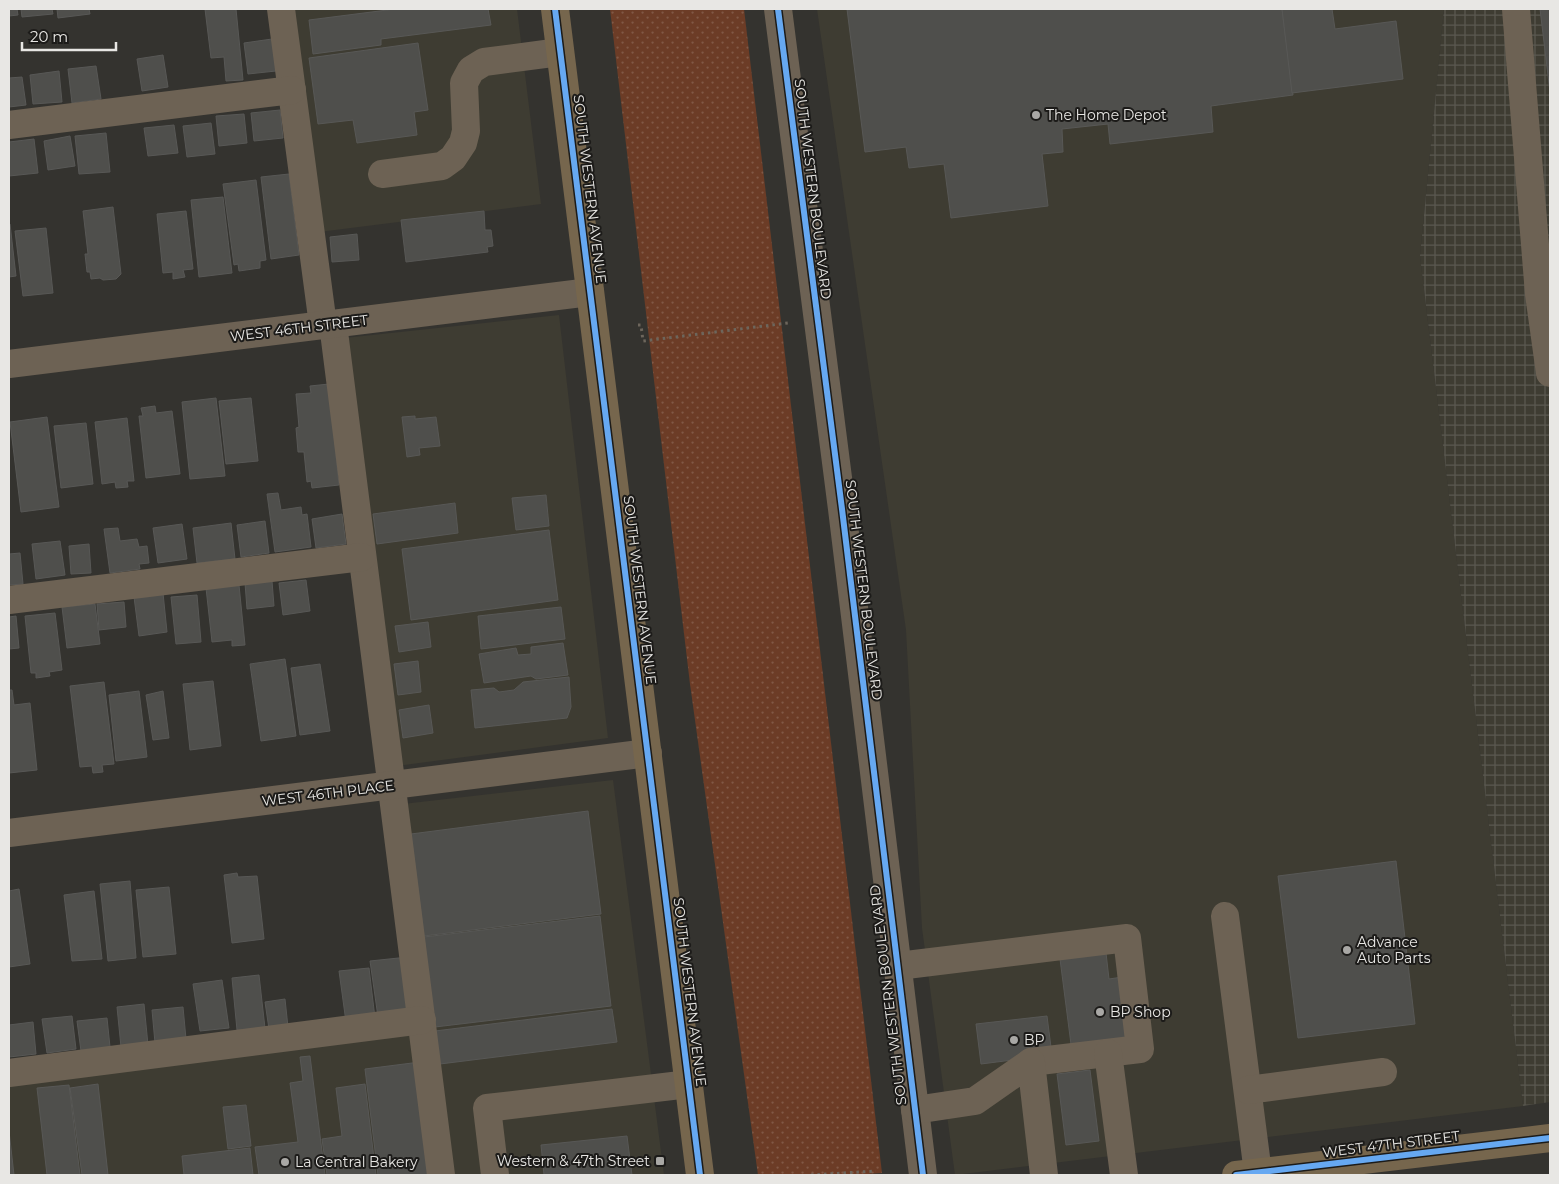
<svg xmlns="http://www.w3.org/2000/svg" width="1559" height="1184" viewBox="0 0 1559 1184" font-family="Montserrat,sans-serif">
  <style>
    .built { fill: #3e3c32 }
    .industrial { fill: url(#industrial-grid) }
    .grass { fill: url(#grass-dots) }
    .building { fill: #4f4f4c; stroke: #585856 }
    .lines { fill: none; stroke-linecap: round; stroke-linejoin: round }
    .path { stroke: #6d665c; stroke-width: 3; stroke-dasharray: 2.5 4; stroke-linecap: butt }
    .minor { stroke: #6d6254; stroke-width: 28 }
    .major { stroke: #76664d; stroke-width: 28 }
    .cycleway-casing { stroke: #1c1b19; stroke-width: 9 }
    .cycleway { stroke: #66a8f1; stroke-width: 6 }
    .poi-dot { fill: #a9a8a5; stroke: #1c1b19; stroke-width: 2 }
    .labels { text-anchor: middle; stroke-width: 4; stroke-linejoin: round; paint-order: stroke }
    .poi-label { font-size: 14px; fill: #e8e7e4; stroke: #1c1b19; text-anchor: start }
    .street-label { font-size: 14px; fill: #e8e7e4; stroke: #1c1b19 }
  </style>
  <defs>
    <pattern id="industrial-grid" width="8" height="8" patternUnits="userSpaceOnUse" patternTransform="scale(1.25)"><rect width="8" height="8" fill="#3e3c32"/><path d="M0 4h8M4 0v8" fill="none" stroke="#5a5850"/></pattern>
    <pattern id="grass-dots" width="8" height="8" patternUnits="userSpaceOnUse" patternTransform="scale(1.25)"><rect width="8" height="8" fill="#6c3c26"/><path d="M2 2h.1M6 6h.1" fill="none" stroke="#815845" stroke-width="1.8" stroke-linecap="round"/></pattern>
  </defs>
  <rect width="100%" height="100%" fill="#34332f"/>
  <g class="built">
    <polygon points="281,9 517,9 541,204 311,233"/>
    <polygon points="817,9 1444,9 1420,256 1523,1106 955,1175 922,928 906,630"/>
    <polygon points="559,315 608,738 389,767 335,339"/>
    <polygon points="613,780 664,1175 9,1175 9,1073 421,1020 394,805"/>
  </g>
  <polygon class="industrial" points="1444,9 1550,9 1550,1102 1523,1106 1420,256"/>
  <polygon class="grass" points="610,9 744,9 882,1173 855,1175 758,1175 690,684"/>
  <g class="building">
    <polygon points="9,9 17,9 18,15 9,16"/>
    <polygon points="21,9 52,9 53,14 22,17"/>
    <polygon points="57,9 89,9 90,14 58,18"/>
    <polygon points="205,9 236,9 243,80 226,81 224,57 211,58"/>
    <polygon points="395,9 488,9 491,25 381,39 381,45 313,54 309,20"/>
    <polygon points="847,9 1282,9 1293,95 1211,106 1213,132 1110,144 1108,124 1062,129 1063,152 1042,154 1048,206 951,218 944,164 909,168 906,147 865,152"/>
    <polygon points="1282,9 1332,9 1335,29 1396,21 1403,79 1292,93"/>
    <polygon points="1540,9 1550,9 1550,92"/>
    <polygon points="272,39 276,71 248,74 244,43"/>
    <polygon points="418,43 428,110 414,112 417,135 357,143 353,120 318,124 309,58"/>
    <polygon points="163,55 168,87 142,91 137,59"/>
    <polygon points="96,66 101,99 72,103 68,69"/>
    <polygon points="59,71 62,102 33,104 30,75"/>
    <polygon points="22,77 26,105 9,107 9,78"/>
    <polygon points="280,110 283,138 254,141 251,113"/>
    <polygon points="244,114 247,143 219,146 216,116"/>
    <polygon points="211,123 215,154 187,157 183,126"/>
    <polygon points="174,125 178,153 148,156 144,128"/>
    <polygon points="106,133 110,172 79,174 75,136"/>
    <polygon points="70,136 75,166 48,170 44,141"/>
    <polygon points="34,139 38,173 9,176 9,142"/>
    <polygon points="289,174 299,255 271,259 261,177"/>
    <polygon points="256,180 266,260 260,261 260,268 239,271 238,264 234,265 223,184"/>
    <polygon points="223,197 232,273 199,277 191,200"/>
    <polygon points="113,207 121,274 116,279 103,280 100,278 91,279 90,272 87,272 85,254 88,254 83,211"/>
    <polygon points="186,211 193,269 183,270 185,277 173,279 173,272 163,273 157,214"/>
    <polygon points="484,211 485,230 491,230 493,246 487,247 488,252 406,262 401,220"/>
    <polygon points="9,224 10,224 16,276 9,277"/>
    <polygon points="46,228 53,293 23,296 15,231"/>
    <polygon points="357,234 359,260 332,262 330,237"/>
    <polygon points="329,384 339,485 312,488 311,481 307,482 304,452 298,452 296,428 299,427 296,394 311,393 310,386"/>
    <polygon points="216,398 225,476 190,479 182,402"/>
    <polygon points="251,398 258,461 226,464 219,401"/>
    <polygon points="155,406 156,413 172,411 180,474 146,478 139,416 143,416 141,408"/>
    <polygon points="415,416 415,419 436,417 440,446 419,448 420,455 407,457 402,417"/>
    <polygon points="47,417 59,507 21,512 10,422"/>
    <polygon points="127,418 134,481 127,481 128,487 116,488 115,482 102,484 95,422"/>
    <polygon points="86,423 93,484 61,488 54,426"/>
    <polygon points="278,493 281,510 301,507 302,515 307,514 311,547 275,552 267,494"/>
    <polygon points="546,495 549,526 516,530 512,498"/>
    <polygon points="455,503 458,533 377,544 373,514"/>
    <polygon points="342,514 346,544 316,548 312,519"/>
    <polygon points="265,521 269,553 241,557 237,525"/>
    <polygon points="231,523 235,559 197,563 193,528"/>
    <polygon points="182,524 187,559 158,563 153,528"/>
    <polygon points="118,528 120,541 137,539 139,547 147,546 149,563 139,564 140,569 110,573 104,529"/>
    <polygon points="549,530 558,600 411,620 402,549"/>
    <polygon points="60,541 65,575 36,579 32,544"/>
    <polygon points="89,544 91,573 71,574 69,546"/>
    <polygon points="20,553 23,584 9,585 9,554"/>
    <polygon points="306,580 310,611 283,615 279,583"/>
    <polygon points="272,581 274,606 247,609 245,583"/>
    <polygon points="239,585 245,645 232,646 232,640 212,642 206,588"/>
    <polygon points="163,593 167,632 139,636 134,597"/>
    <polygon points="197,595 201,642 176,644 171,597"/>
    <polygon points="124,602 126,627 99,630 97,604"/>
    <polygon points="95,604 100,644 67,648 62,607"/>
    <polygon points="561,607 565,639 481,649 478,616"/>
    <polygon points="55,613 62,670 49,672 50,676 36,678 36,673 31,673 25,616"/>
    <polygon points="16,616 19,648 9,649 9,617"/>
    <polygon points="428,622 431,647 399,652 395,626"/>
    <polygon points="563,643 568,675 536,679 531,676 484,683 479,654 516,648 518,655 531,654 531,647"/>
    <polygon points="285,659 296,736 261,741 250,664"/>
    <polygon points="418,661 421,692 398,695 394,664"/>
    <polygon points="320,664 330,731 300,735 291,668"/>
    <polygon points="569,677 571,707 567,718 475,728 471,690 494,688 499,692 514,690 523,682"/>
    <polygon points="213,681 221,746 190,750 183,684"/>
    <polygon points="104,682 114,764 102,765 103,772 93,773 92,766 80,767 70,686"/>
    <polygon points="9,690 12,690 14,705 30,703 37,770 9,773"/>
    <polygon points="139,691 147,757 116,761 109,695"/>
    <polygon points="163,691 169,738 153,740 146,695"/>
    <polygon points="429,705 433,733 403,738 399,710"/>
    <polygon points="588,811 601,914 424,936 411,834"/>
    <polygon points="1396,861 1415,1024 1298,1038 1278,876"/>
    <polygon points="237,873 238,877 257,876 264,939 232,943 224,875"/>
    <polygon points="130,881 136,958 108,961 100,884"/>
    <polygon points="169,887 176,954 143,957 136,890"/>
    <polygon points="19,889 30,964 9,967 9,891"/>
    <polygon points="94,891 102,959 72,961 64,895"/>
    <polygon points="600,916 611,1006 435,1027 424,937"/>
    <polygon points="1106,953 1109,979 1129,976 1138,1044 1072,1052 1060,959"/>
    <polygon points="408,957 416,1012 378,1017 370,961"/>
    <polygon points="369,968 375,1018 346,1022 339,971"/>
    <polygon points="259,975 265,1028 237,1030 232,978"/>
    <polygon points="222,980 229,1028 200,1031 193,984"/>
    <polygon points="285,999 288,1027 269,1029 265,1002"/>
    <polygon points="144,1004 148,1045 121,1047 117,1007"/>
    <polygon points="183,1007 186,1039 155,1043 152,1010"/>
    <polygon points="612,1009 617,1042 440,1064 435,1031"/>
    <polygon points="72,1016 76,1049 47,1053 42,1019"/>
    <polygon points="1047,1016 1052,1055 981,1064 976,1024"/>
    <polygon points="107,1018 110,1047 81,1051 77,1021"/>
    <polygon points="33,1022 36,1054 9,1057 9,1025"/>
    <polygon points="310,1056 325,1175 259,1175 255,1147 298,1142 290,1083 303,1081 300,1057"/>
    <polygon points="420,1062 433,1175 378,1175 365,1069"/>
    <polygon points="1090,1070 1099,1141 1066,1145 1057,1074"/>
    <polygon points="98,1084 108,1175 82,1175 70,1088"/>
    <polygon points="365,1084 376,1175 327,1175 322,1139 342,1136 336,1088"/>
    <polygon points="69,1085 80,1175 47,1175 37,1088"/>
    <polygon points="246,1105 251,1146 228,1149 223,1107"/>
    <polygon points="9,1131 14,1175 9,1175"/>
    <polygon points="627,1136 632,1175 544,1175 541,1145"/>
    <polygon points="250,1148 253,1175 184,1175 182,1156"/>
  </g>
  <g class="lines">
    <g class="path">
      <polyline points="638,325 641,325 643,341 788,323"/>
      <polyline points="811,1175 876,1171"/>
    </g>
    <g class="minor">
      <polyline points="281,9 323,325"/>
      <polyline points="778,9 842,509 923,1175"/>
      <polyline points="1516,9 1539,294 1550,373"/>
      <polyline points="9,125 292,90"/>
      <polyline points="382,174 442,166 453,158 463,143 466,131 464,83 471,70 484,62 560,52"/>
      <polyline points="333,324 441,1175"/>
      <polyline points="9,364 590,292"/>
      <polyline points="9,600 362,557"/>
      <polyline points="9,833 648,753"/>
      <polyline points="1225,916 1258,1173"/>
      <polyline points="898,966 1127,938 1140,1049 1031,1062"/>
      <polyline points="1108,1053 1124,1175"/>
      <polyline points="9,1073 422,1020"/>
      <polyline points="1248,1090 1383,1072"/>
      <polyline points="915,1110 975,1101 1031,1062 1044,1175"/>
      <polyline points="495,1175 487,1108 689,1084"/>
    </g>
    <g class="major">
      <polyline points="555,9 700,1175"/>
      <polyline points="1236,1175 1550,1138"/>
    </g>
    <defs>
      <g id="cycleway">
        <polyline points="555,9 700,1175"/>
        <polyline points="778,9 842,509 923,1175"/>
        <polyline points="1236,1175 1550,1138"/>
      </g>
    </defs>
    <use href="#cycleway" class="cycleway-casing"/>
    <use href="#cycleway" class="cycleway"/>
  </g>
  <g class="poi-dot">
    <circle cx="1036" cy="115" r="5"/>
    <circle cx="1347" cy="950" r="5"/>
    <circle cx="1100" cy="1012" r="5"/>
    <circle cx="1014" cy="1040" r="5"/>
    <rect x="655" y="1156" width="10" height="10" rx="2.5"/>
    <circle cx="285" cy="1162" r="5"/>
  </g>
  <g class="labels">
    <g class="poi-label">
      <text x="1046" y="120">The Home Depot</text>
      <text x="1357" y="947">Advance<tspan x="1357" dy="16">Auto Parts</tspan></text>
      <text x="1110" y="1017">BP Shop</text>
      <text x="1024" y="1045">BP</text>
      <text x="650" y="1166" text-anchor="end">Western &amp; 47th Street</text>
      <text x="295" y="1167">La Central Bakery</text>
    </g>
    <g class="street-label">
      <text transform="translate(590 189) rotate(83)" y="5">SOUTH WESTERN AVENUE</text>
      <text transform="translate(813 189) rotate(83)" y="5">SOUTH WESTERN BOULEVARD</text>
      <text transform="translate(299 328) rotate(-7)" y="5">WEST 46TH STREET</text>
      <text transform="translate(640 590) rotate(83)" y="5">SOUTH WESTERN AVENUE</text>
      <text transform="translate(864 590) rotate(83)" y="5">SOUTH WESTERN BOULEVARD</text>
      <text transform="translate(328 793) rotate(-7)" y="5">WEST 46TH PLACE</text>
      <text transform="translate(690 992) rotate(83)" y="5">SOUTH WESTERN AVENUE</text>
      <text transform="translate(888 995) rotate(-97)" y="5">SOUTH WESTERN BOULEVARD</text>
      <text transform="translate(1391 1144) rotate(-7)" y="5">WEST 47TH STREET</text>
    </g>
  </g>
  <rect width="1559" height="1184" fill="none" stroke="#e8e7e4" stroke-width="20"/>
  <path d="M22 42v8h94v-8" fill="none" stroke="#e8e7e4" stroke-width="2.5"/>
  <text x="30" y="42" font-size="15" fill="#e8e7e4" stroke="#1c1b19" stroke-width="4" paint-order="stroke">20 m</text>
</svg>
